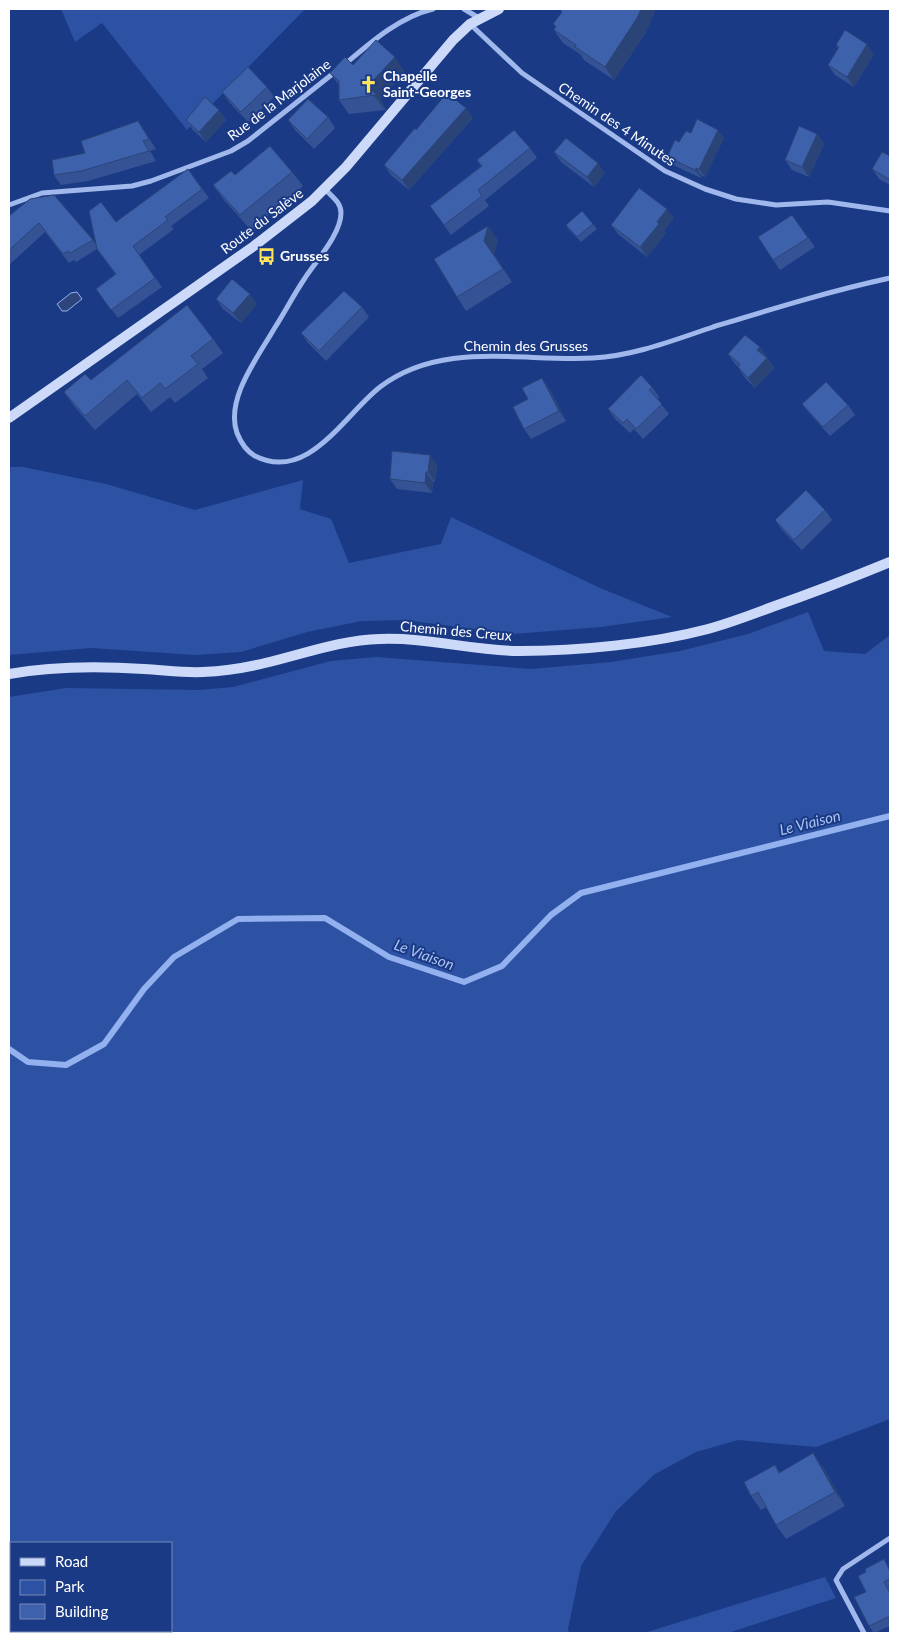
<svg xmlns="http://www.w3.org/2000/svg" width="899" height="1642" viewBox="0 0 899 1642" font-family="Lato,sans-serif">
  <style>
    .green { fill: #2d52a3; fill-rule: evenodd }
    .water { fill: #2d457c; stroke: #92b1ee }
    .lines { fill: none; stroke-linecap: round; stroke-linejoin: round }
    .stream { stroke: #92b1ee; stroke-width: 6 }
    .street { stroke: #a0b8ec; stroke-width: 5 }
    .secondary { stroke: #ccd9f8; stroke-width: 10 }
    .wall { fill: #355394 }
    .shaded-wall { fill: #2b4478 }
    .building { fill: #3e61ac; stroke: #2b4478 }
    .labels { text-anchor: middle; stroke-width: 4; stroke-linejoin: round; paint-order: stroke }
    .poi-label { font-size: 14px; font-weight: bold; fill: #fff; stroke: #1a3a85; text-anchor: start }
    .street-label { font-size: 14px; fill: #fff; stroke: #1a3a85 }
    .water-label { font-size: 15px; font-style: italic; fill: #abc2f3; stroke: #1a3a85 }
  </style>
  <rect width="100%" height="100%" fill="#1a3a85"/>
  <g class="green">
    <polygon points="61,9 305,9 187,130 102,23 75,42"/>
    <polygon points="9,467 23,467 106,484 195,510 303,480 300,509 331,519 349,563 441,544 451,517 600,588 672,617 601,627 514,634 404,620 362,621 307,632 241,652 195,655 91,648 9,655"/>
    <path d="M808,612L824,651L865,654L890,635V1419L816,1447L738,1440L696,1452L655,1474L616,1511L581,1566L568,1629L569,1633H9V697L66,688L199,690L233,687L331,661L376,657L531,669L611,662L680,651L748,634ZM171,1543V1631H11V1543Z"/>
    <polygon points="825,1577 836,1598 728,1633 644,1633"/>
  </g>
  <polygon class="water" points="77,292 82,299 67,311 62,311 57,304 71,293"/>
  <g class="lines">
    <polyline class="stream" points="9,1049 28,1062 66,1065 104,1044 144,989 174,957 238,919 325,918 389,957 464,982 502,966 551,915 581,893 890,816"/>
    <g class="street">
      <polyline points="464,9 479,18"/>
      <polyline points="470,24 522,73 665,171 705,189 736,199 776,205 828,202 890,211"/>
      <path d="M344,65C370,43 399,17 433,9"/>
      <path d="M325,189C332,197 341,202 341,213C341,234 316,261 305,278C294,294 285,312 274,329C258,357 225,399 237,433C241,443 246,451 255,456C308,483 345,414 380,387C442,340 522,362 593,358C634,356 674,340 713,327C772,309 830,291 890,278"/>
      <polyline points="9,205 42,193 132,186 151,181 231,151 248,141 335,72"/>
      <polyline points="864,1633 836,1580 843,1569 890,1538"/>
    </g>
    <g class="secondary">
      <polyline points="9,418 254,246 312,201 346,167 453,40 470,24 499,9"/>
      <path d="M9,674C53,666 99,666 144,669C164,670 183,673 203,672C224,671 244,668 265,663C304,654 340,640 380,639C427,637 473,651 520,651C578,651 651,644 708,629C730,623 751,615 772,607C812,593 851,578 890,562"/>
    </g>
  </g>
  <g class="wall">
    <polygon points="560,9 656,9 646,32 614,80 584,60 580,54 563,43 554,30 555,27 553,24 562,12"/>
    <polygon points="836,45 874,54 854,87 835,75 828,65 838,49"/>
    <polygon points="353,65 405,72 380,99 386,109 385,110 349,114 339,100 339,85 330,73"/>
    <polygon points="267,87 274,97 248,122 229,102 222,92"/>
    <polygon points="219,110 226,120 206,142 193,130 186,120"/>
    <polygon points="328,117 335,128 314,149 295,130 288,120"/>
    <polygon points="473,118 409,190 391,175 384,165 416,130"/>
    <polygon points="138,121 156,149 150,151 156,161 88,181 61,185 54,175 85,153"/>
    <polygon points="691,133 724,138 705,177 702,176 701,178 673,165 667,157 679,142"/>
    <polygon points="817,134 824,144 809,177 792,170 785,160"/>
    <polygon points="530,148 537,158 485,200 489,206 451,235 430,206 481,166 477,160"/>
    <polygon points="554,152 605,173 594,187 561,162"/>
    <polygon points="890,156 890,185 879,179 872,169"/>
    <polygon points="188,169 209,198 171,226 174,229 139,255 162,287 118,318 96,289 115,274 97,249 76,262 74,260 69,263 45,232 9,265 9,216 30,199 93,240 96,245 116,222"/>
    <polygon points="292,172 303,186 251,230 224,200 213,185 235,175"/>
    <polygon points="792,215 815,247 780,270 773,260"/>
    <polygon points="674,218 664,231 666,233 647,257 618,234 611,225"/>
    <polygon points="593,224 597,229 581,242 569,230 566,225"/>
    <polygon points="498,240 494,254 512,282 466,311 457,297"/>
    <polygon points="216,299 257,304 241,323 223,309"/>
    <polygon points="362,307 369,317 326,361 308,343 301,333"/>
    <polygon points="213,339 223,353 202,369 208,378 175,403 170,397 151,412 137,394 95,430 74,406 64,392 91,380"/>
    <polygon points="760,347 774,368 755,388 745,378 738,367 735,364 728,354"/>
    <polygon points="652,387 659,397 657,399 669,414 643,439 634,429 630,433 615,419 608,409"/>
    <polygon points="549,388 566,421 531,439 524,429"/>
    <polygon points="802,404 848,405 855,415 830,436 809,413"/>
    <polygon points="437,465 435,482 433,482 432,493 397,489 390,479"/>
    <polygon points="825,510 832,520 802,550 782,530 775,520"/>
    <polygon points="775,1465 780,1473 823,1467 845,1506 786,1539 776,1525 766,1507 761,1510 751,1496"/>
    <polygon points="890,1568 890,1588 889,1589 890,1591 890,1626 874,1633 869,1626 866,1592"/>
  </g>
  <g class="shaded-wall">
    <polygon points="641,9 656,9 646,32 614,80 605,67"/>
    <polygon points="867,44 874,54 854,87 847,77"/>
    <polygon points="395,57 405,72 380,99 386,109 385,110 367,87"/>
    <polygon points="466,108 473,118 409,190 402,180"/>
    <polygon points="219,110 226,120 206,142 199,132"/>
    <polygon points="718,130 724,138 705,177 699,169"/>
    <polygon points="817,134 824,144 809,177 802,167"/>
    <polygon points="598,163 605,173 594,187 587,177"/>
    <polygon points="696,168 702,176 701,178 695,170"/>
    <polygon points="667,209 674,218 664,231 666,233 647,257 640,247 657,222"/>
    <polygon points="488,226 498,240 494,254 512,282 484,241"/>
    <polygon points="250,294 257,304 241,323 233,313"/>
    <polygon points="760,347 767,357 764,360 757,350"/>
    <polygon points="767,358 774,368 755,388 748,378"/>
    <polygon points="542,378 549,388 566,421 559,411"/>
    <polygon points="430,455 437,465 435,482 428,472"/>
    <polygon points="426,472 433,482 432,493 425,483"/>
    <polygon points="813,1453 823,1467 845,1506 835,1492"/>
  </g>
  <g class="building">
    <polygon points="560,9 641,9 637,18 605,67 575,47 576,45 554,30 556,26 553,24 562,12"/>
    <polygon points="845,30 867,44 847,77 828,65 839,47 836,45"/>
    <polygon points="376,40 395,57 367,87 376,94 375,95 339,100 339,81 330,73 345,57 353,65"/>
    <polygon points="248,67 267,87 241,112 222,92"/>
    <polygon points="447,93 466,108 402,180 384,165 415,128 416,130"/>
    <polygon points="205,97 219,110 199,132 186,120"/>
    <polygon points="308,99 328,117 307,139 288,120"/>
    <polygon points="697,119 718,130 699,169 696,168 695,170 667,157 675,140 679,142 686,131 691,133"/>
    <polygon points="138,121 149,139 143,141 149,151 81,171 54,175 52,160 85,153 81,141"/>
    <polygon points="799,126 817,134 802,167 785,160"/>
    <polygon points="514,130 530,148 478,190 482,196 444,225 430,206 482,166 477,160"/>
    <polygon points="566,138 598,163 587,177 554,152"/>
    <polygon points="270,146 292,172 240,215 213,185 231,171 235,175"/>
    <polygon points="882,152 890,156 890,177 889,179 872,169"/>
    <polygon points="188,169 202,189 165,217 168,220 133,246 155,278 111,310 96,289 116,274 97,249 89,211 101,202 116,222"/>
    <polygon points="639,188 667,209 657,222 659,224 640,247 611,225"/>
    <polygon points="54,195 93,240 70,253 68,251 63,254 39,223 9,250 9,216 30,199"/>
    <polygon points="582,211 593,224 577,237 566,225"/>
    <polygon points="792,215 808,238 773,260 758,237"/>
    <polygon points="488,226 484,241 503,269 457,297 434,259"/>
    <polygon points="232,279 250,294 233,313 216,299"/>
    <polygon points="344,291 362,307 319,351 301,333"/>
    <polygon points="187,305 213,339 191,356 198,364 165,389 160,383 142,398 127,380 85,416 64,392 85,374 91,380"/>
    <polygon points="745,335 760,347 757,350 767,358 748,378 738,367 740,364 728,354"/>
    <polygon points="641,375 652,387 649,390 662,404 636,429 627,419 623,423 608,409"/>
    <polygon points="542,378 559,411 524,429 513,407 528,399 522,388"/>
    <polygon points="826,382 848,405 823,427 802,404"/>
    <polygon points="392,451 430,455 428,472 426,472 425,483 390,479"/>
    <polygon points="806,490 825,510 794,540 775,520"/>
    <polygon points="813,1453 835,1492 776,1525 758,1492 751,1496 744,1482 775,1465 779,1473"/>
    <polygon points="884,1559 890,1571 890,1578 884,1582 890,1593 890,1616 869,1626 854,1597 866,1592 858,1576 866,1572 865,1569"/>
  </g>
  <defs>
    <symbol id="church-bare" viewBox="-9 -9 18 18"><path d="M-1.2-6h2.4v3.5h3.3v2.4h-3.3V6h-2.4V-.1h-3.3v-2.4h3.3Z" fill="#fee55b" stroke="#1a3a85" stroke-width="2.5" paint-order="stroke"/></symbol>
    <symbol id="bus-bare" viewBox="-9 -9 18 18"><path d="M-5-6H5V4H4V6H2V4H-2V6H-4V4H-5ZM-3.5-4V0h7V-4ZM-3.5 1.2v1.5H-2V1.2ZM2 1.2v1.5H3.5V1.2Z" fill="#fee55b" stroke="#1a3a85" stroke-width="2.5" paint-order="stroke"/></symbol>
  </defs>
  <g fill-rule="evenodd">
    <use href="#church-bare" x="356" y="72" width="25" height="25"/>
    <use href="#bus-bare" x="254" y="244" width="25" height="25"/>
  </g>
  <g class="labels">
    <g class="poi-label">
      <text x="383" y="81">Chapelle<tspan x="383" dy="16">Saint-Georges</tspan></text>
      <text x="280" y="261">Grusses</text>
    </g>
    <g class="street-label">
      <text transform="translate(279 100) rotate(-37)" y="5">Rue de la Marjolaine</text>
      <text transform="translate(617 124) rotate(34)" y="5">Chemin des 4 Minutes</text>
      <text transform="translate(262 221) rotate(-37)" y="5">Route du Salève</text>
      <text x="526" y="351">Chemin des Grusses</text>
      <text transform="translate(456 631) rotate(5)" y="5">Chemin des Creux</text>
    </g>
    <g class="water-label">
      <text transform="translate(810 823) rotate(-14)" y="5">Le Viaison</text>
      <text transform="translate(424 955) rotate(20)" y="5">Le Viaison</text>
    </g>
  </g>
  <rect width="899" height="1642" fill="none" stroke="#ffffff" stroke-width="20"/>
  <rect x="10" y="1542" width="162" height="90" fill="#1a3a85" stroke="#7689b6"/>
  <rect x="20" y="1558" width="25" height="8" fill="#ccd9f8" stroke="#7689b6"/>
  <text x="55" y="1567" font-size="15" fill="#ffffff">Road</text>
  <rect x="20" y="1580" width="25" height="15" fill="#2d52a3" stroke="#7689b6"/>
  <text x="55" y="1592" font-size="15" fill="#ffffff">Park</text>
  <rect x="20" y="1604" width="25" height="15" fill="#3e61ac" stroke="#7689b6"/>
  <text x="55" y="1617" font-size="15" fill="#ffffff">Building</text>
</svg>
